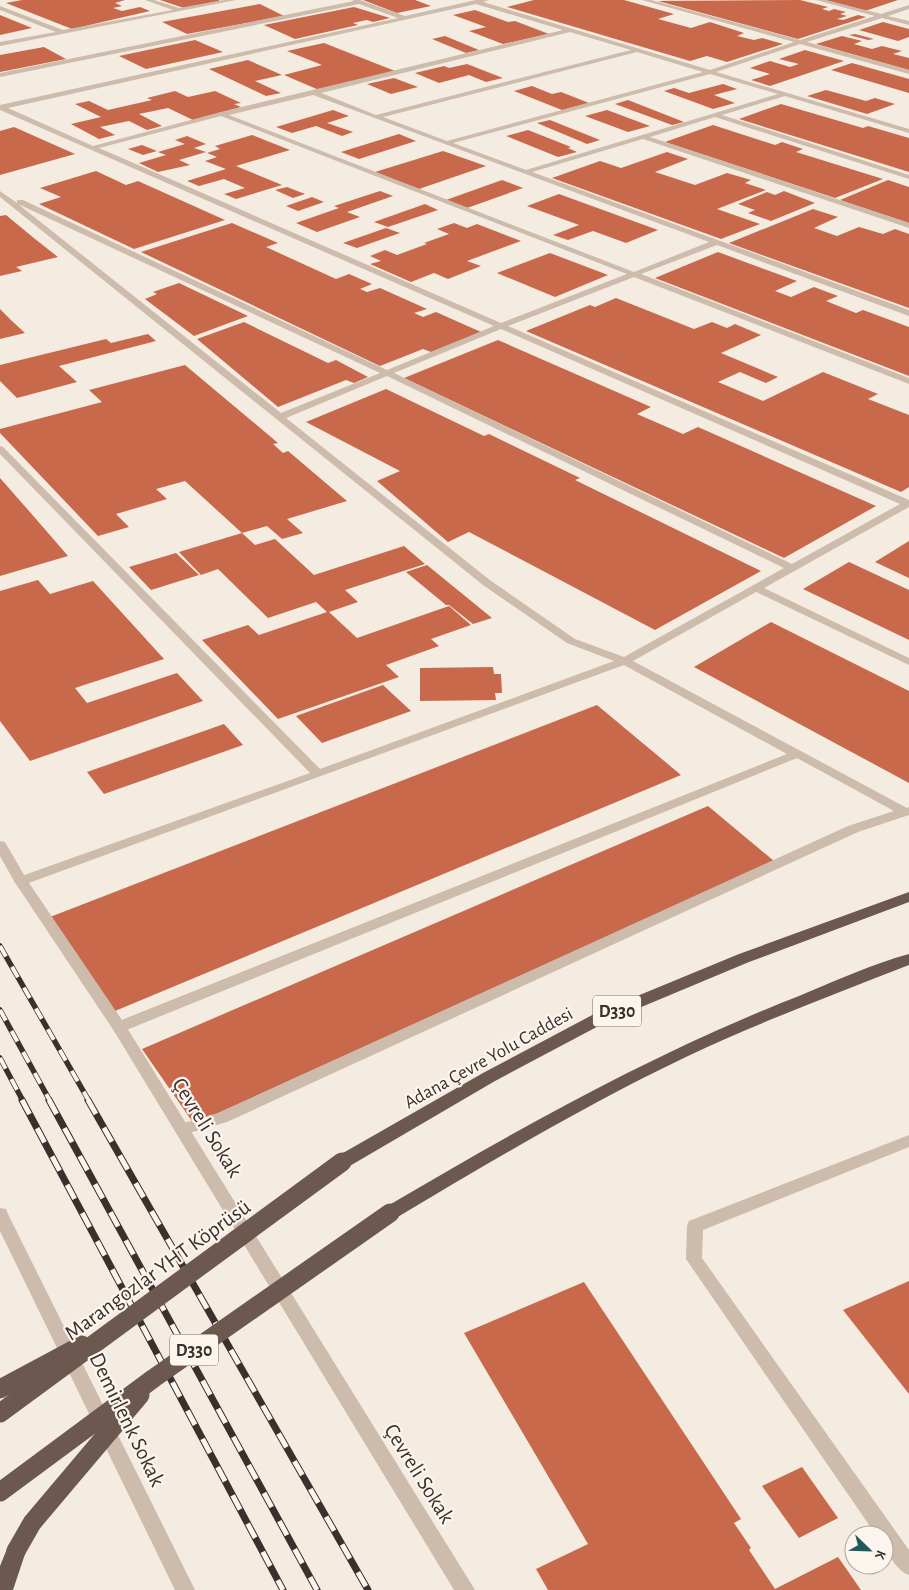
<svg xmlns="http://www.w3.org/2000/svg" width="909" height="1590" viewBox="0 0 909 1590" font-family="'Alegreya Sans',sans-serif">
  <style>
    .building { fill: #c8694b }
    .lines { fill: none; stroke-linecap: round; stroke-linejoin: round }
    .minor { fill: #cdbbac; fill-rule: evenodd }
    .tertiary { fill: #cdbbac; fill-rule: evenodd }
    .trunk { fill: #6c584f; fill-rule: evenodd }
    .rail-far1-casing { stroke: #3b302b; stroke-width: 5.5 }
    .rail-casing { stroke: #3b302b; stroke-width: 7 }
    .rail-far1 { stroke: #fbf5ee; stroke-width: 4; stroke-dasharray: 12; stroke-linecap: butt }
    .rail { stroke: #fbf5ee; stroke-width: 5; stroke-dasharray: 16; stroke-linecap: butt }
    .trunk-bridge { stroke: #6c584f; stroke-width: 19 }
    .labels { text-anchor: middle; stroke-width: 4.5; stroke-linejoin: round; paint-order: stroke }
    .shield { fill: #fbf5ee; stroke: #756b66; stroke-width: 1 }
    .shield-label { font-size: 18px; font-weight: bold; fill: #3b302b }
    .street-label { font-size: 19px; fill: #3b302b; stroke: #fbf5ee }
    .near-street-label { font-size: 22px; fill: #3b302b; stroke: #fbf5ee }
  </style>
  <rect width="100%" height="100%" fill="#f4ebe1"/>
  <g class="building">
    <polygon points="22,0 125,0 115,3 122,6 113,8 122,11 140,7 150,11 72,29 6,3"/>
    <polygon points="160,0 219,0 219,1 184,8"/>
    <polygon points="363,0 415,0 431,6 397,13"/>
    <polygon points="534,0 624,0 674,14 658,19 691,28 710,22 744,33 737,36 754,40 762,38 783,44 727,62 707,56 690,61 507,7"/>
    <polygon points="800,0 828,7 822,9 829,11 834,9 846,12 840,14 847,16 837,19 843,20 858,15 866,17 798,39 658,1"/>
    <polygon points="825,0 898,0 865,11"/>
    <polygon points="260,4 284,16 187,34 162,22"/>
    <polygon points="354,7 390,18 373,22 367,20 353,23 358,25 295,39 264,25"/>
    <polygon points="475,10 508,22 515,21 549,34 503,44 469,31 486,27 453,15"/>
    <polygon points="0,15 32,28 0,35"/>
    <polygon points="883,22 909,29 909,37 898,41 859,30"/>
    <polygon points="855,34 874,39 868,40 849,35"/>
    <polygon points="445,36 479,50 466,53 432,39"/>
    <polygon points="842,36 862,41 854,44 872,49 882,46 902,51 893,54 909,58 909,70 816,44"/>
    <polygon points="195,40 223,52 146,69 119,56"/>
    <polygon points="324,43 395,71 319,90 284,75 322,65 287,51"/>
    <polygon points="44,47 66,59 0,72 0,55"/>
    <polygon points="805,50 844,61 770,86 751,80 770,74 750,68 770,61 790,67 799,64 779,59"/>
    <polygon points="248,60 282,75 255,81 281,93 266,96 209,69"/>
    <polygon points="852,63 909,79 909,93 831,70"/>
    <polygon points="467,64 503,78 486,82 469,75 439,83 415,73 444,66 449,68"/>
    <polygon points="394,78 418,87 391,94 367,84"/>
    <polygon points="723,84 737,89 714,95 735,103 713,109 664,91 674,88 689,93"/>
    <polygon points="532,86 552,94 561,92 589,103 562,110 514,91"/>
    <polygon points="826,90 866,101 875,98 895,104 867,114 807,96"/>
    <polygon points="175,91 188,97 215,91 241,103 234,104 241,107 193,120 168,108 139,114 162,126 147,130 129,121 100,127 115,135 99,139 71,124 101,117 75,104 89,101 108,110 152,100 147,98"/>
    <polygon points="628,100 684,122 672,125 615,104"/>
    <polygon points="781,104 863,128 868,126 909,138 909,172 739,119"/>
    <polygon points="333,110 349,116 327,123 353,132 342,136 316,126 292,133 276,127"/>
    <polygon points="607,110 650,126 628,132 585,116"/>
    <polygon points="550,120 600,140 587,144 537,123"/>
    <polygon points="713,125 775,145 782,142 803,149 796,152 883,179 835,198 665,142"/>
    <polygon points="14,127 75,154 0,175 0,131"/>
    <polygon points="528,130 571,147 568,148 577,152 558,157 506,136"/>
    <polygon points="399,134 416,141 359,159 341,152"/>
    <polygon points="252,135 290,150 236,166 282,185 236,199 224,194 245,188 224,179 199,186 187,181 226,169 205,161 217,157 207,153 220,149 215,146"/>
    <polygon points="187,136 206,144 194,148 206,152 179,160 190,165 158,172 139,163 166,155 158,152 185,144 175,140"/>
    <polygon points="142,145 157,151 143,155 128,149"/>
    <polygon points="443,151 486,166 419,189 375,172"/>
    <polygon points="667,152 688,159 655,172 695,185 727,173 751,180 745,183 766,190 717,209 760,224 721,239 552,178 600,161 621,168"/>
    <polygon points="96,171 126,185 138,181 225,220 134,249 39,204 61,197 40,188"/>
    <polygon points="502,180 523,188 467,208 446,200"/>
    <polygon points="888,180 909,187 909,223 840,200"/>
    <polygon points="287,187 305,194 293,198 275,190"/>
    <polygon points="380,191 393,196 347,212 360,217 317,232 296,223 339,208 334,206"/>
    <polygon points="784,191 815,203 771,221 748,213 755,210 738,204 767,192 775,195"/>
    <polygon points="559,194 658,230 626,243 593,231 568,240 553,235 579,225 527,206"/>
    <polygon points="312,197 324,202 298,211 286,206"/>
    <polygon points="425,204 438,210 388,227 374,222"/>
    <polygon points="813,209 838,217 814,228 837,236 859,227 883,234 895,229 909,234 909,308 729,243"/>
    <polygon points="6,215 35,239 58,257 16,267 22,271 0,276 0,216"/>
    <polygon points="232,223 278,243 266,247 336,279 349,274 372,284 360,289 367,292 380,288 427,309 414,313 423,317 436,312 481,332 431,352 423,349 380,366 141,252"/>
    <polygon points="454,223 467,228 477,224 521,241 467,261 481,266 448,279 434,273 411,282 370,264 381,261 370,256 385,250 397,255 427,244 424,243 449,234 437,229"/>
    <polygon points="386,228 400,233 357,248 343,243"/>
    <polygon points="718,252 797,281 775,291 791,297 814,287 838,296 826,301 856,313 863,310 909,327 909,376 655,278"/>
    <polygon points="550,253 608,275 555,297 497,273"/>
    <polygon points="179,283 248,316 194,336 145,299 157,294 153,292"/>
    <polygon points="616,298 694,329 712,322 727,328 735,324 761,335 721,353 778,377 766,383 740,372 718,382 763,401 823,372 878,394 868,399 909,415 909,487 901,492 526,331 590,305 595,307"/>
    <polygon points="0,309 12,321 25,333 0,339"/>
    <polygon points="244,322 328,363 336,360 368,377 354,383 346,380 278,407 197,339"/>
    <polygon points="148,334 156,341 59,366 77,382 17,398 0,381 0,365 106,339 111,343"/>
    <polygon points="498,340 651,407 637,414 683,434 698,427 876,506 784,558 404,378"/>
    <polygon points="185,365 278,443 273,444 283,453 288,451 347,501 287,519 303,533 282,539 267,526 242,533 185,481 156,489 167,499 116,514 129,527 98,536 0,433 0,429 102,402 89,390"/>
    <polygon points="386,389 484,436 489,434 580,478 575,480 761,571 655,630 469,532 448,542 377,481 400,471 306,422"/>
    <polygon points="0,478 29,511 68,556 0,576"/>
    <polygon points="242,533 255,545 275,539 314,575 404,546 425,564 345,590 358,602 329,612 357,638 449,606 471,625 431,639 439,646 386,665 399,677 278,719 202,640 248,625 259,635 327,612 316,602 268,618 218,569 201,575 179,552"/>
    <polygon points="909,541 909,578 875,562"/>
    <polygon points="176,553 199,575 151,590 129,567"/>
    <polygon points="849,562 909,590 909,640 803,589"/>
    <polygon points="427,565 492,618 473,624 449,605 446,605 406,572"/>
    <polygon points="38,580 50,594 93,581 164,659 75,688 87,703 177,673 203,701 30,761 0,721 0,591"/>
    <polygon points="771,622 909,691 909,783 694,667"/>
    <polygon points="493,667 494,674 501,674 502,693 495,693 496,700 420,701 420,668"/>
    <polygon points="383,685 411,711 322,743 296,716"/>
    <polygon points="597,705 681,775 115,1011 50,917"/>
    <polygon points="224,724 243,745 104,794 87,772"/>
    <polygon points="708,806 774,861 194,1124 142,1049"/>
    <polygon points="909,1281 909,1394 843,1310"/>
    <polygon points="584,1282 741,1519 734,1523 751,1548 749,1550 775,1589 838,1557 861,1590 548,1590 536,1569 588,1544 464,1333"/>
    <polygon points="802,1467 838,1518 799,1538 762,1486"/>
  </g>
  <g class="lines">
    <g class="minor">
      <polygon points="145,0 154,0 179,8 224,0 236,0 0,46 0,42 56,32 0,10 0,6 63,30 173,10"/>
      <path d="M352,0H360L405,16L476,0H489L483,2L710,70L794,42L642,0H651L800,40L875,16L816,0H826L881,14L909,5V9L888,16L909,21V25L882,18L807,42L909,70V74L800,44L716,72L909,129V133L785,96L722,115L909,175V179L715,117L650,137L909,223V228L643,139L532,172L909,310V316L717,245L641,274L909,378V384L634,277L508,326L909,500V507L764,588L909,658V665L756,592L633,661L907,808L909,807V815L858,832L227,1122L182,1135L177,1133L174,1129L177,1125L218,1113L848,826L894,811L797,758L124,1031L119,1032L114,1031L112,1027L114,1023L787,754L624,665L26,884H16L14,881L16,878L310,773L0,454V446L3,447L320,769L614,661L567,643L483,585L0,197V191L17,203V200H23L387,370L494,326L0,110V105L398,18L359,4L0,77V73L354,1ZM476,4L563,30L221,112L93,146L8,108ZM570,32L631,50L376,115L321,93ZM637,52L703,72L447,141L383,117ZM710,74L778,94L526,170L453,143ZM313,95L709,242L634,272L229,115ZM221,116L627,274L501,323L99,148ZM18,204L380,373L281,413ZM501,329L900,504L792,564L394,373ZM387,376L784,568L624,657L575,639L491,581L286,418Z"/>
      <path d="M909,1135V1147L703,1230L702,1258L909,1550V1575C895,1570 884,1549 884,1535H876L686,1259L687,1226L689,1221Z"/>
    </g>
    <g class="tertiary">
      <polygon points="0,841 5,842 27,880 124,1023 475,1590 454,1590 114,1031 14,881 0,856"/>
      <polygon points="0,1208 6,1209 8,1214 195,1590 175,1590 0,1231"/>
    </g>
    <g class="trunk">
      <polygon points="909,892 909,902 749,962 608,1021 495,1081 348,1167 342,1169 336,1167 333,1162 336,1157 483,1073 596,1013 739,954"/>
      <path d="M909,954V965C835,994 760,1022 688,1056C587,1104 492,1161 396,1218L390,1220L384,1218L381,1213L384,1208C518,1129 653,1053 799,996C835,981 872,964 909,954Z"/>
      <polygon points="16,1541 23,1544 26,1551 13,1590 0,1590 0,1566 9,1544"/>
    </g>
    <defs>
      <g id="rail-far1">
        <polyline points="0,946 89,1101"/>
        <polyline points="0,1010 50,1101"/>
        <polyline points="0,1058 23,1101"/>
      </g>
      <g id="rail">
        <polyline points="22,1100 283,1590"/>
        <polyline points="49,1100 317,1590"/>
        <polyline points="88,1100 368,1590"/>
      </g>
    </defs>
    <use href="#rail-far1" class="rail-far1-casing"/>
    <use href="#rail" class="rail-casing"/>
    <use href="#rail-far1" class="rail-far1"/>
    <use href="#rail" class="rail"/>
    <g class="trunk-bridge">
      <polyline points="0,1389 82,1345"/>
      <polyline points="0,1413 342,1162"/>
      <polyline points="0,1492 154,1378 390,1213"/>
      <polyline points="16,1551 32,1523 140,1395"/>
    </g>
  </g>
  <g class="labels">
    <g class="shield">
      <rect x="593" y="995.5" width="48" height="31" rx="4"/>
      <rect x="170" y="1334.5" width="48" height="31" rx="4"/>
    </g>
    <g class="shield-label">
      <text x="617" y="1017">D330</text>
      <text x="194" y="1356">D330</text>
    </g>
    <g class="street-label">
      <text transform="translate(488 1057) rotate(-29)" y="7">Adana Çevre Yolu Caddesi</text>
    </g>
    <g class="near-street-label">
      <text transform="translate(208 1127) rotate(58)" y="8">Çevreli Sokak</text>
      <text transform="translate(157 1269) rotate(-36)" y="8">Marangozlar YHT Köprüsü</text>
      <text transform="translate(128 1419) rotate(64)" y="8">Demirlenk Sokak</text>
      <text transform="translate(420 1473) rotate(58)" y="8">Çevreli Sokak</text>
    </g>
  </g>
  <g transform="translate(869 1550) rotate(113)"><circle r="24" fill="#fbf5ee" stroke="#aea6a0"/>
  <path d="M0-4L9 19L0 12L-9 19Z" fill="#1f5a5e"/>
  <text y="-8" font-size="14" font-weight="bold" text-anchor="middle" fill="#3b302b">K</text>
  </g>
</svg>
